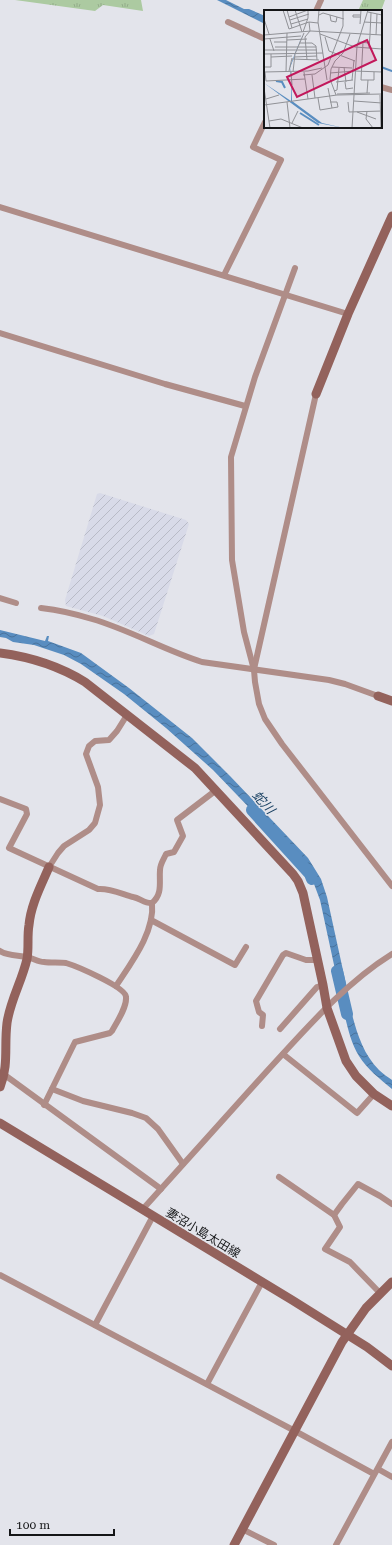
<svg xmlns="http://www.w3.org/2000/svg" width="392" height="1545" viewBox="0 0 392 1545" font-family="'Roboto Serif','Noto Sans JP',serif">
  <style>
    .industrial { fill: url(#industrial-furrows) }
    .grass { fill: url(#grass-tufts) }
    .water { fill: url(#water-waves) }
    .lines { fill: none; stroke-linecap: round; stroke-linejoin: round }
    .stream { stroke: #598dc0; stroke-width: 2 }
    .river { stroke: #598dc0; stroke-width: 12 }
    .street { stroke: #af8d88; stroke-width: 6 }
    .secondary { stroke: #93625c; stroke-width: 9 }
    .labels { text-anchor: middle; stroke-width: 3; stroke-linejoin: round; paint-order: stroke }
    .street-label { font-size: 12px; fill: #141517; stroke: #e3e4eb }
    .water-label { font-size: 13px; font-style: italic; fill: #163e60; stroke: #e3e4eb }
    .inset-river { fill: none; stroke: #598dc0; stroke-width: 2 }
    .inset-road { fill: none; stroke: #909196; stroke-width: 1 }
    .view { fill: #c2185b; fill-opacity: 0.15; stroke: #c2185b; stroke-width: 2 }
    .inset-edge { fill: none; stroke: #141517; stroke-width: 2 }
  </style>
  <defs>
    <pattern id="industrial-furrows" width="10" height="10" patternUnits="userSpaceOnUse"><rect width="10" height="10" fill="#d8dae8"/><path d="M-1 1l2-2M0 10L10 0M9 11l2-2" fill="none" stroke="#b8bac6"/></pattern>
    <pattern id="grass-tufts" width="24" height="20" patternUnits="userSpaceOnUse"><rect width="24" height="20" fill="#accaa1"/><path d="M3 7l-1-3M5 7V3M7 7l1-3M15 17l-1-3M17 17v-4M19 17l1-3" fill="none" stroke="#93ad8a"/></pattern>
    <pattern id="water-waves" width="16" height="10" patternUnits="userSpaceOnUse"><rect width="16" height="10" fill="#598dc0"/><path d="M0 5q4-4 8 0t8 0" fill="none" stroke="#48729b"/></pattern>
  </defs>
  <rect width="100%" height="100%" fill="#e3e4eb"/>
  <polygon class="industrial" points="100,493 186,520 189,524 154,634 149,636 103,616 66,606 65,600 97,494"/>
  <g class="grass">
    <polygon points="15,0 141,0 143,11 103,5 95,11"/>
    <polygon points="363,0 385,0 381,11 358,11"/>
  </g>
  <g class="water">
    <polygon points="217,0 226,0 244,9 249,9 265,16 265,24"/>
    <polygon points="0,630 45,641 47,636 49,636 48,641 81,653 129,688 192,738 230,776 308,858 321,879 327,897 346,984 339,988 320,900 311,876 283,843 213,770 166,728 124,694 81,664 64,655 34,645 13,642 6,638 0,637"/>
    <path d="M347,995C354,1021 359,1050 379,1070C383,1074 388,1077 392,1080V1089C380,1079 367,1069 359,1056C349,1040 346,1019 341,1000Z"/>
  </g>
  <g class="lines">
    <polyline class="stream" points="381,67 392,71"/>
    <g class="river">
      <polyline points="252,810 310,874 312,879"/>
      <polyline points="337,971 347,1014"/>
    </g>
    <g class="street">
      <polyline points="316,11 321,0"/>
      <polyline points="228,22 265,39"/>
      <polyline points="381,87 392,90"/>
      <polyline points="0,207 348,314"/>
      <polyline points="295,268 255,377 231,457 232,560 244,632 254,670 255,682 259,704 265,719 282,744 392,886"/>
      <polyline points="224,275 281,160 253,147 265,122"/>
      <polyline points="0,333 165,384 245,406"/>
      <polyline points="0,598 16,603"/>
      <path d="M41,608C58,610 76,614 92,619C130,630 164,650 202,662L329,680L345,684L378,696"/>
      <polyline points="254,669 316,394"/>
      <path d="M0,799L26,809L27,814L9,848L98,889C110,888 122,894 133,897C140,898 145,904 152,903"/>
      <polyline points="49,867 58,853 64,846 89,830 95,823 100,805 98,787 86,754 89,746 95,741 109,740 117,731 127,715"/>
      <path d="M152,903C163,894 159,882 160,870C160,864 164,859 166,854L174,852L183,836L177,820L215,791"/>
      <polyline points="151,920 235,965 246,947"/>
      <path d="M0,951C8,956 18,955 27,957C33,958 38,962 44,962C51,963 59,962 66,963C76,966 126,987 126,997C127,1007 117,1022 112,1031L110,1033L75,1042L44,1105"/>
      <path d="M116,986C131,963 155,932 152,903"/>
      <polyline points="262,1026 263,1015 259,1012 256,1001 283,955 286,953 306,960 314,960 318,958"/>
      <polyline points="280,1029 317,987 323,985"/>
      <polyline points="283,1054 357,1113 374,1094"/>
      <polyline points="2,1073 161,1189"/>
      <polyline points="52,1089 83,1101 132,1113 146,1118 158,1129 183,1164"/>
      <polyline points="279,1177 334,1215 340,1227 325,1249 350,1262 378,1291 383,1291"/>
      <path d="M142,1210C184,1163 226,1117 268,1070C305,1030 345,983 392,954"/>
      <polyline points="334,1215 342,1204 358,1184 380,1196 392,1204"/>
      <polyline points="0,1275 295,1431 374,1474"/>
      <polyline points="95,1325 153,1216"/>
      <polyline points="207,1384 262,1282"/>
      <polyline points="378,1469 392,1477"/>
      <polyline points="242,1529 274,1545"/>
      <polyline points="336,1545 392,1442"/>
    </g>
    <g class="secondary">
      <polyline points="316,394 348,314 392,216"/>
      <path d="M0,653C31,657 59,666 85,682L195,768L293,874L298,881L303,893L323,985L327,1008L346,1061L356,1076L374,1094L392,1106"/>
      <polyline points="378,696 392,701"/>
      <path d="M0,1087C9,1064 4,1047 7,1023C10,1001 22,981 27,959C29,948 27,936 29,925C31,904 41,886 49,867"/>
      <polyline points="0,1123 292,1300 367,1347 392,1366"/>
      <polyline points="234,1545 342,1342 366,1308 392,1282"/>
    </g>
  </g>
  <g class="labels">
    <g class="street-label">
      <text transform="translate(203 1233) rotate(31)" y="4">妻沼小島太田線</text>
    </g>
    <g class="water-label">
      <text transform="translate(264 802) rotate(48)" y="5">蛇川</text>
    </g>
  </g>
  <g transform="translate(264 10)">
    <rect width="118" height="118" fill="#e3e4eb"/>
    <path d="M39,23L26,58L27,63L28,91L58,113L80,118L54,113L0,73L27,91V68L26,59V56Z" fill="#598dc0"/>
    <path class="inset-river" d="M12,71L18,72L21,78M36,103L55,115"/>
    <path class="inset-road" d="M19,0L25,19M23,0L28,18M31,0L38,22M55,0L54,12L63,70M104,2L118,5M55,5L59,3L80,9M66,5L67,11L72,12L73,7M25,7L44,0M96,7H89V5H96M0,9L5,24M26,10L45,4M100,12L118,13M27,14L44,9M96,14L97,0M25,19L45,12L54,13M39,22L44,8V0M56,24L91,37L118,39M106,24L107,3M0,25L47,21L118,25M112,25L113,4M61,27L65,41L91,51M0,29L37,26M6,29L10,41M23,30L43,29M10,32H23M94,32L106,33M99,32L97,70H110V62M35,33H48L52,36L53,50M11,37H52M105,38L106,25M0,40H32M33,40H53M0,44L59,43M7,47L28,46M30,47L53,46M28,49L55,50M43,50L41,27L46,21L45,12M0,57H7V44M68,57L88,58M80,57L82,72M25,61L28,48M0,62L44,61L58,58M1,62L2,71L41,69M22,62L23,23M27,62L28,75M29,62L31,44L40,23M40,62L44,89M66,63L90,61L118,62M39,65L51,64L64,55L79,16V0M48,65L51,88M88,70L90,50M72,72L89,70M81,72L82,79L89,78M0,78L6,118M64,78L68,98M70,81L73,80L75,58M103,83L104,70M73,84L106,83M72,85L66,69L67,59L71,51L79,43L86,24M116,85L117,118M54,88L56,100L74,97L73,92H66M2,89L15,85M90,91L118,93M23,92L26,118M84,92L85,102L118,101M0,95L73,85L118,84M103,101L102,109L109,118M93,102L112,109M5,111L17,109L39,118M28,113L34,101M88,118L93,36L104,0"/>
    <path class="view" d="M103,30L112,50L33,87L23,67Z"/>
    <rect width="118" height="118" class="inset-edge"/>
  </g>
  <path d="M10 1529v6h104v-6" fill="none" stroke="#141517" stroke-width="2"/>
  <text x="16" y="1529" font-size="12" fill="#141517" stroke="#e3e4eb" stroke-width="3" paint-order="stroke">100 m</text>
</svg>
